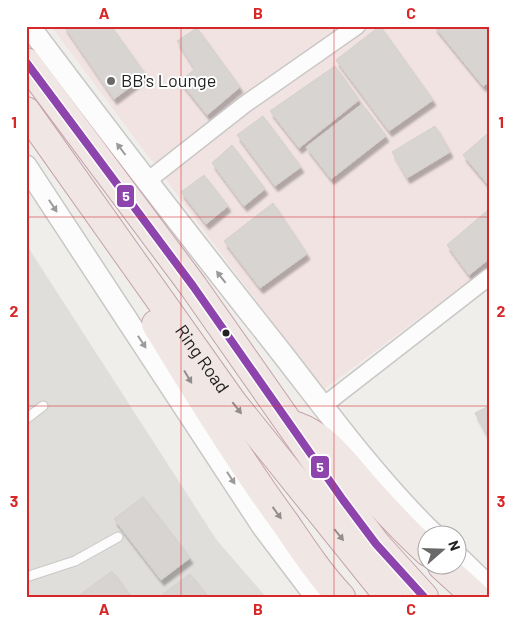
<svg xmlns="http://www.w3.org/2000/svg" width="515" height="623" viewBox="0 0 515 623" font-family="Barlow,sans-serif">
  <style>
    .commercial { fill: #f1e3e1 }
    .airport { fill: #e0deda }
    .building { fill: #d7d4d2; stroke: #d3d0cc; filter: url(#shadow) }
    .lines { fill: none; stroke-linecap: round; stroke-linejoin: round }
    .service-casing { stroke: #c9c8c7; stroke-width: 11 }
    .minor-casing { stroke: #c9c8c7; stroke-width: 19 }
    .tertiary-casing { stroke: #c9c8c7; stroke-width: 24 }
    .trunk-casing { stroke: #c5a2ac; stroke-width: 30 }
    .service { stroke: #fdfcfc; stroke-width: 9 }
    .minor { stroke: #fdfcfc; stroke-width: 16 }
    .tertiary { stroke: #fdfcfc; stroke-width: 21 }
    .trunk { stroke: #f0e6e4; stroke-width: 28 }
    .bus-1-casing { stroke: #fff; stroke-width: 11 }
    .bus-1 { stroke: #8e44ad; stroke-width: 8 }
    .oneway { fill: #9a9a9a }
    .oneway2 { fill: #938e8d }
    .grid { fill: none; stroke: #d62828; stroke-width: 1; stroke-opacity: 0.55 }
    .poi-dot { fill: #6a6968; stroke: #fff; stroke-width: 2 }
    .bus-dot { fill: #222; stroke: #fff; stroke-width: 2 }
    .labels { text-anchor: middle; stroke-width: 4; stroke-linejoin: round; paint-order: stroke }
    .poi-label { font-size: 18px; fill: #222; stroke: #fff; text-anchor: start }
    .street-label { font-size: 18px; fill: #222; stroke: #fff }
    .line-badge { stroke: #fff; stroke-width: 2 }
    .badge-label { font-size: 14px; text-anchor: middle; font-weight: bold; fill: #fff }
    .neatline { fill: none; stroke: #d62828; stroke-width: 2 }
    .grid-label { font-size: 16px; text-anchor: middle; font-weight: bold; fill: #d62828 }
  </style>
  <defs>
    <filter id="shadow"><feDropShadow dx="3" dy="5.5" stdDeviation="1" flood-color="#0004"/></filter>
  </defs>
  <rect width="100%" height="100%" fill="#f0eeeb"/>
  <polygon class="commercial" points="51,26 489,26 489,266 323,390"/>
  <polygon class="airport" points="26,244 216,539 266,597 26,597"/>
  <g class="building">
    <polygon points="64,26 111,26 146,75 114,99"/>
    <polygon points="380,26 433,100 389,131 336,60"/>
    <polygon points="434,26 484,26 489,32 489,82 483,86"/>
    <polygon points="197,28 240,87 207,115 180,81 195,69 177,41"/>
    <polygon points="335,66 359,100 299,148 270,111"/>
    <polygon points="362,104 386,136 331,179 306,147"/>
    <polygon points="263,116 301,167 275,186 237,135"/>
    <polygon points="435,126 450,152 407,178 392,152"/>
    <polygon points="487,134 489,136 489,186 463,155"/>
    <polygon points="232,145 265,189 244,206 212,163"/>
    <polygon points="204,175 228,206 206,224 181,192"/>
    <polygon points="273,203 307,254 260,288 224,241"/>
    <polygon points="489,209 489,259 469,275 447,245"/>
    <polygon points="489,406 489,439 475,413"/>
    <polygon points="143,497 190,558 161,580 114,519"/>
    <polygon points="112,571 131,597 77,597"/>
    <polygon points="190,574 208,597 165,597 163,594"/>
  </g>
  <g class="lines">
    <defs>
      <g id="service">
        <polyline points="26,419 43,406"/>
        <polyline points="26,577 75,561 118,537"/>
      </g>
      <g id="minor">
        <polyline points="146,182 244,105 357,26"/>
        <polyline points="323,406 489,277"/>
      </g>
      <g id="tertiary">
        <path d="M29,26C110,134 193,241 277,347C327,411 376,479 435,536"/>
        <polyline points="26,166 263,527 316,597"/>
        <polyline points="458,557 489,587"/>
      </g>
      <g id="trunk">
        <polyline points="26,62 193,286 343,500 376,544 424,597"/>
        <path id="s1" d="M26,111L233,403L389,597"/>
        <path d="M156,324C197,392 239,460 286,524C303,549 320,575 341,597"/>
        <path d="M296,426C330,438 349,471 373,496C390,515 408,534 428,552"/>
        <polyline points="442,566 476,597"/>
      </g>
    </defs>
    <use href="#service" class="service-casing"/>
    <use href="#minor" class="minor-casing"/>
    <use href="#tertiary" class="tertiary-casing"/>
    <use href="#trunk" class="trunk-casing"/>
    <use href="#service" class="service"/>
    <use href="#minor" class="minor"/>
    <use href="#tertiary" class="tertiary"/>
    <use href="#trunk" class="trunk"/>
    <defs>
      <polyline id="bus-1" points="26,62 193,286 343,500 376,544 424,597"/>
    </defs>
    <use href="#bus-1" class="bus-1-casing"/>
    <use href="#bus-1" class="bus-1"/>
  </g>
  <defs><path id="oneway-solid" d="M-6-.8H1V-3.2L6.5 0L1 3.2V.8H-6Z" transform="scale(1.25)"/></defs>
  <g class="oneway">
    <use href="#oneway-solid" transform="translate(121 149) rotate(-127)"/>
    <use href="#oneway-solid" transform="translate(53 206) rotate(57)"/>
    <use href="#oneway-solid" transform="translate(221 277) rotate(-128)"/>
    <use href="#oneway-solid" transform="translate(142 342) rotate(57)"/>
    <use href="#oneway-solid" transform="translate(231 478) rotate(57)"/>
  </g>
  <g class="oneway2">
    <use href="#oneway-solid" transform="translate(188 377) rotate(59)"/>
    <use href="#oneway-solid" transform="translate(237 408) rotate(52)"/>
    <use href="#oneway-solid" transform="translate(277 513) rotate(54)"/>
    <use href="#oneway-solid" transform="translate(339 535) rotate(51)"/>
  </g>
  <path class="grid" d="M181,26V597M334,26V597M26,217H489M26,406H489"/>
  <circle class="poi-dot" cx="111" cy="81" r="5"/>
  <circle class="bus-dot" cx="226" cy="333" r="4.5"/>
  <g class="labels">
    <g class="poi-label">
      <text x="121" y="87">BB's Lounge</text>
    </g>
    <g class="street-label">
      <text dy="6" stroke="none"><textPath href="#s1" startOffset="304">Ring Road</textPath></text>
    </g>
  </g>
  <g class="line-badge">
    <rect x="116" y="184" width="19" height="24" rx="5" fill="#8e44ad"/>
    <rect x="310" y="455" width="20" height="24" rx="5" fill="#8e44ad"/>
  </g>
  <g class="badge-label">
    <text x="126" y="201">5</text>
    <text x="320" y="472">5</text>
  </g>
  <rect width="515" height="623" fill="none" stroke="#ffffff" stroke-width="55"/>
  <g transform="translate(442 550) rotate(70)"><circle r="24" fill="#ffffff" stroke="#a7a7a7"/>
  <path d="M0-4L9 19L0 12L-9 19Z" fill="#6a6968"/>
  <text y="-8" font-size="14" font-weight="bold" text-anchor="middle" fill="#222222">N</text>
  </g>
  <rect x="28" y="28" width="460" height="568" class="neatline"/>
  <g class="grid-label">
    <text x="104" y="19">A</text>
    <text x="258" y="19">B</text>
    <text x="411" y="19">C</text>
    <text x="14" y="128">1</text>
    <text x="501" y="128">1</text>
    <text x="14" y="317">2</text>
    <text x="501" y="317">2</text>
    <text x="14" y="507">3</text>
    <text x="501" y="507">3</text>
    <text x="104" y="615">A</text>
    <text x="258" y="615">B</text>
    <text x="411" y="615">C</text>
  </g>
</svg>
